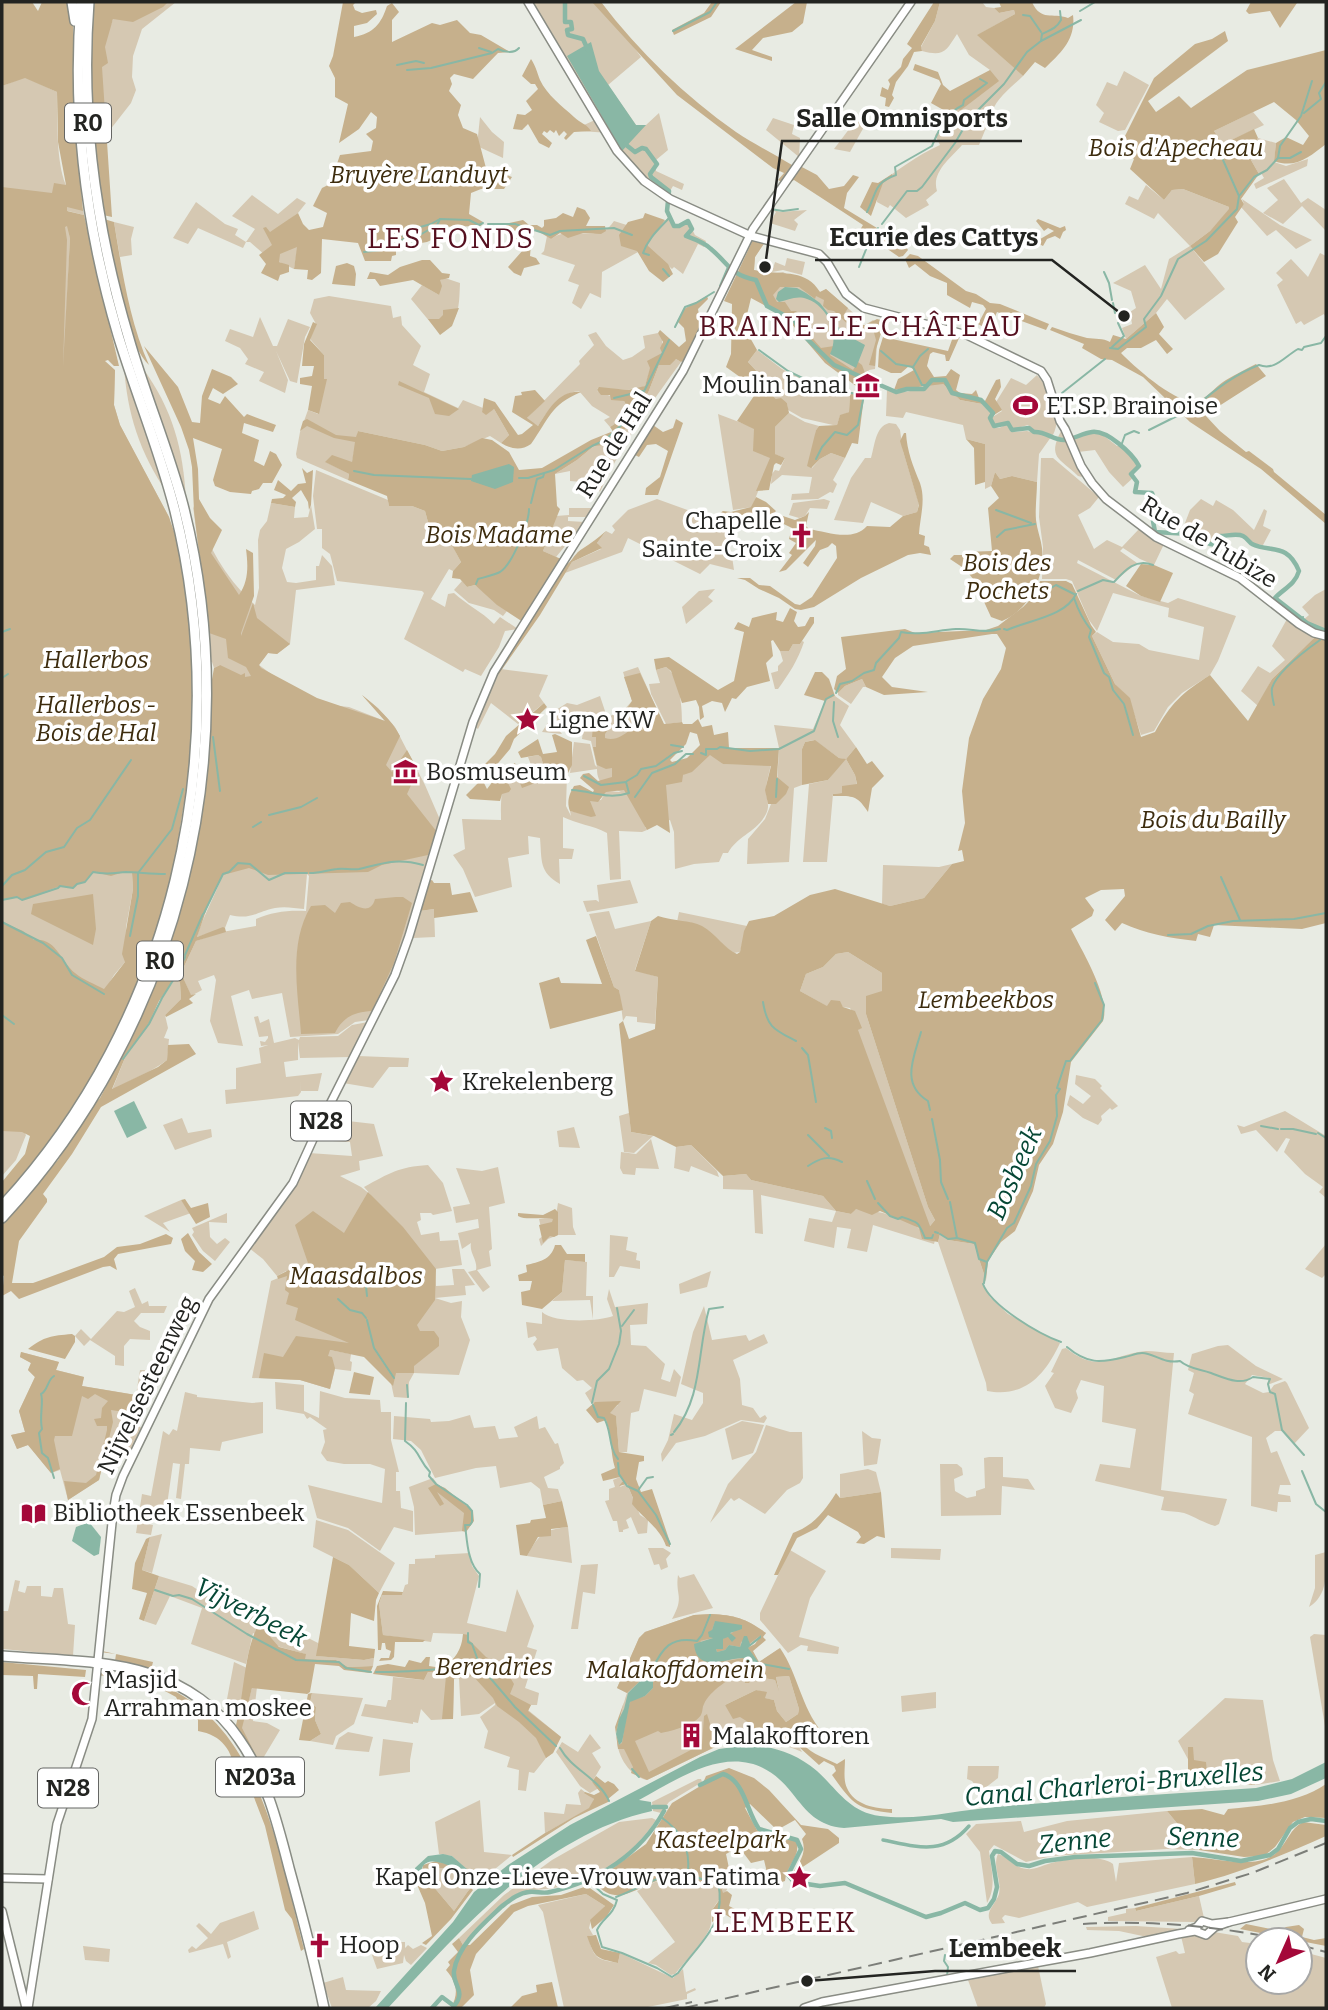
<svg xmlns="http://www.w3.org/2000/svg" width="1328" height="2010" viewBox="0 0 1328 2010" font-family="Bitter,serif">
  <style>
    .green { fill: #d5c8b2 }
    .forest { fill: #c6b08c; fill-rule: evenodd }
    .water { fill: #89b7a5 }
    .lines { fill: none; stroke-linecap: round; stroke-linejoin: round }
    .stream { stroke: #89b7a5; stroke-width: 2 }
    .canal { stroke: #89b7a5; stroke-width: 3.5 }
    .river { stroke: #89b7a5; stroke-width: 4.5 }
    .major-casing { stroke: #898c84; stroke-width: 10 }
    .highway-casing { stroke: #898c84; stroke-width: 12 }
    .major { stroke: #fff; stroke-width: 7 }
    .highway { stroke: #fff; stroke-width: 9 }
    .rail { stroke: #7c7e79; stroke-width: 2; stroke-dasharray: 14 7; stroke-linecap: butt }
    .labels { text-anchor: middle; stroke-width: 7; stroke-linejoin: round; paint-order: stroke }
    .shield { fill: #fff; stroke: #656664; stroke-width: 2 }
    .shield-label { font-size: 23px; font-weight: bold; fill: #232421 }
    .park-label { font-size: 24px; font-style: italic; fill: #3d2c0e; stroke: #fff }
    .poi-label { font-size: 24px; fill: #232421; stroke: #fff; text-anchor: start }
    .street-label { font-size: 24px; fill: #232421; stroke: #fff }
    .water-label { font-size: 26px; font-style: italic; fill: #064735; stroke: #fff }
    .quarter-label { font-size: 28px; letter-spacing: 2px; fill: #55101f; stroke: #fff }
    .leader { fill: none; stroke: #232421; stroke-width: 2.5 }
    .callout-dot { fill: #232421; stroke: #fff; stroke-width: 2.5 }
    .callout-label { font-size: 26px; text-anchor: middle; font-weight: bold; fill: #232421; stroke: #fff; stroke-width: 7; stroke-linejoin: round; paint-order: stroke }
  </style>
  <rect width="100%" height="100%" fill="#e8ebe3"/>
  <g class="green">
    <polygon points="163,2 176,2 142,29 133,56 132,77 136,90 131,103 106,135 101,68 102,46 114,17"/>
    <path d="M529,2H601L641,57L608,85L636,125H646L659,113L668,150L656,160V171L684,184L682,190L673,186L667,196C642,180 626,158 609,133L581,131L584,125L595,120Z"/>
    <path d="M940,2H982L986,7L994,8L999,13L1014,10L1015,14L978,35L1023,76C1013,86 997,97 992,112C988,123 984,133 979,145H962C951,158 931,172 937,191L926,200L929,205L906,218L890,205L888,208L877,202L878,184C900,169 914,157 940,145L935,135L951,120L953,109L961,110L966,105L990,70L969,55L957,34C946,51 944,57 922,51L921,47L935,21Z"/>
    <polygon points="1124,71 1149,85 1125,130 1118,131 1099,122 1104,113 1096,105 1107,82 1117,86"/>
    <path d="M25,77L57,92C57,115 56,167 67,187C73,198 83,201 84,215L68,211L70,238L64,366L115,370L114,405L120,425L169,517L191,640L210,638L193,506C210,547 221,573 255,605L259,588L258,540L260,530L267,521L271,503L295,507L294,518L308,517L311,505L315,529L299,542L286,549L282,568L287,582L296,583L316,580V566H319L322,555L332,566L335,585L296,590L290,644L277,654L268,653L259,665L274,676L300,702L349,707L385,721L362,695L378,708L395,727L425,785L441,822C421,873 413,927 392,977C386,991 377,1005 369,1020L355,1022L338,1034L290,1037L282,993L252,999L249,990L231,996L243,1046L218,1043L210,1021L216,980L214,975L198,981L202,990L191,996L181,973L196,941L222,932L256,926V919C272,912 288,910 306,911L309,876L307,874L304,909C294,908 285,906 275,908C256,912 251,920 230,915L225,928L197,937C206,904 241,857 227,822L220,665L214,668L212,662H191L132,873L133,889L126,927L125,962L114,975L23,1129L2,1112V86Z"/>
    <polygon points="1253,112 1264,125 1223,144 1214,131"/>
    <polygon points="480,117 492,132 504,142 503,158 477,146"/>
    <polygon points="773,118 794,125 792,134 800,138 799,157 766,130"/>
    <polygon points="856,120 865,125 850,152 834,149"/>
    <polygon points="1258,138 1276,143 1274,162 1286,166 1308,159 1307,166 1256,189 1254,184 1264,178 1261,173 1259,174 1247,153"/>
    <polygon points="1284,179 1301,203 1308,198 1326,210 1326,229 1325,230 1302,206 1283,224 1263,213 1278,200 1267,188"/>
    <polygon points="1146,185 1164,200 1172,190 1183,189 1229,207 1230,209 1210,231 1190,246 1225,289 1185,320 1167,299 1156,313 1126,339 1122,328 1132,324 1130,312 1136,308 1131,291 1113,283 1145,265 1161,289 1169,259 1190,246 1158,213 1154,219 1125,204 1129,196 1138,200"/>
    <polygon points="252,195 278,214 297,198 306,203 298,213 281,226 298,246 294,269 265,255 250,242 246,242 243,248 198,228 188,244 173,238 196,202 225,224 238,229 235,235 246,242 255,229 232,216"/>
    <polygon points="1242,199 1280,225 1312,240 1296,249 1276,230 1267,236 1241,207 1244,204"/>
    <polygon points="770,209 780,212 807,210 794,220 798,224 795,231 770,223 776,212"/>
    <path d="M669,217L675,227L684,225L688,221L695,235L706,241L704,247L698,244L683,274L674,267L672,269L647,247L602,272L601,298L590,293L581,309L572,303L579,285L568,281L575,265L541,254L544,251L547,236L551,239C573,223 598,246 614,221L652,233Z"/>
    <polygon points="114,222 134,227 131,239 132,255 120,257"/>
    <polygon points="753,240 765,242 755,257 754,270 770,274 783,272 820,292 826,289 858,317 860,325 865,325 873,320 883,328 878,335 875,369 869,370 864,376 831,362 795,320 735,280"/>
    <polygon points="1320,253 1326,256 1326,318 1324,314 1304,325 1301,321 1296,324 1277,285 1283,280 1276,273 1291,259 1308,277"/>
    <polygon points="787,258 805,262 802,275 783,270 772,272 775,262 785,266"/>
    <path d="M445,278L460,283C459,306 460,320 440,334L411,299L422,285L439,295L440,280Z"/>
    <polygon points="329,296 391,306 393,318 401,316 402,325 421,346 413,365 430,374 424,392 458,408 463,400 483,408 482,412 494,409 509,435 501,443 490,436 464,447 442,451 425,445 358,431 352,463 326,462 349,474 348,480 297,458 296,454 300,432 308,410 318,414 324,380 324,355 310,339 316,324 310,313 314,299"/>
    <polygon points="260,317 273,346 277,346 288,319 310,327 305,337 297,383 290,381 276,351 288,380 285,393 259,381 264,372 245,364 248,359 240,348 225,341 230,329 253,337"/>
    <path d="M596,332L606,346L623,360L632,357L645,348L643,336L658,333L662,336V354L651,367L645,386L638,389L637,387L628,390L598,388L597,391L624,401L631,413L610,427L604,420L610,417L592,406L579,391C561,392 547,411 538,426L526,419L580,364L579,361L594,345L588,335Z"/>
    <polygon points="757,350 782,369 826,391 850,393 849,412 840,416 837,425 833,425 802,418 788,410 787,403 776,399 767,390 766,381 748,362"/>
    <path d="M676,359L681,362C651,403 621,445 600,492L594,483L570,481V471L555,474L577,460L594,446L612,445L615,442L614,433H619L641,418L642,415L635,412L643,396L648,393L659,365Z"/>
    <path d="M124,366L125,367L167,493C140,453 127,414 124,366Z"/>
    <path d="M142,367C173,410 183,448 186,500Z"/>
    <path d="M1037,375C1050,390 1063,416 1053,435L1034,430L1028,425L1013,429L1008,421L996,426L991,418L1002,411L996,402L1011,378L1026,385Z"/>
    <path d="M931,384H943L960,400L982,404L991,413L989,418L993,427L999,428L1007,424L1011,432L1027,431L1051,437L1039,454L1037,482L1012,476L1000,479L995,472L991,486L985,489V444L966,439L963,425L906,412L903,418L886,416L887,390C900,394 920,391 931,384Z"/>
    <polygon points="789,413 805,422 819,426 816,430 812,468 820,459 831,453 845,458 833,480 837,484 833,493 830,492 818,499 791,500 792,494 809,493 812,477 782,475 771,484 772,474 775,470 779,471 785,458 774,454 775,427"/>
    <polygon points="718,414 755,428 771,458 752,507 733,510"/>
    <path d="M889,423L896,424L900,430L903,451L919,504L917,512L903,516L871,502L863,523L834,520L851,478L865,458H871C875,445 875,427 889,423Z"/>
    <path d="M1061,431H1062L1082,477L1078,476C1060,458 1047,458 1061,431Z"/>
    <polygon points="1099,432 1117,446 1121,446 1139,466 1131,474 1134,477 1123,487 1109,472 1095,450 1078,452 1072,439 1091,433"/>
    <polygon points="1041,458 1053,458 1099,497 1090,508 1078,515 1094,549 1107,540 1122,547 1139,529 1164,544 1154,565 1140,559 1123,548 1120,551 1137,563 1116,580 1078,560 1077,563 1141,596 1168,603 1178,598 1236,616 1218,661 1210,675 1182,693 1168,707 1154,731 1141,735 1129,698 1115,684 1092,636 1097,632 1113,642 1139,644 1149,650 1199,660 1204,627 1168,617 1169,608 1113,593 1097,631 1089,620 1072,581 1066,579 1042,579 1043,547 1039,517"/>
    <path d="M316,470L388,500L389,506H412L425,511L428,522L443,528L461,562L453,571L449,569L431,599L445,607L448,594L454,593C467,605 481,611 494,624L500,617L518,629L505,631L499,647L481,676L465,669L463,672L404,639L424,593L422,591L337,581L330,554L322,548V529H317L313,496Z"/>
    <polygon points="657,499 693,512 693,514 724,519 727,522 734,570 710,564 700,574 628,538 622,552 565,573 572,562 601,549 597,543 606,531 612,534 615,530 612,526 628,510"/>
    <polygon points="824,499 830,501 827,509 810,508 805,516 799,518 789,515 793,503"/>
    <path d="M1201,499L1213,506L1216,500L1233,510L1254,530L1264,509L1267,511L1263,526L1271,530L1263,545L1254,544L1242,535H1219L1218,546C1204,544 1194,536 1180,536L1190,510Z"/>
    <polygon points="569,508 592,508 587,517 568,517 568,521 585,522 556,557 543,551 556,516 569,515"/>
    <polygon points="462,581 467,587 475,585 507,611 503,616 494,610 469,603 454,590"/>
    <polygon points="715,589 708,597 713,601 686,624 682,607 699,591"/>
    <polygon points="1326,589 1326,633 1313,630 1295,618 1296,616 1302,621 1309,615 1302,607 1315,595"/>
    <polygon points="1287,619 1315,637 1272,679 1258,706 1241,691 1258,666 1270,673 1285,660 1272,646"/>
    <path d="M802,641L804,642C798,660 789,674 778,689H775L771,673L778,671V666L783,661L780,651H789L793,644H800Z"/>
    <path d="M638,667L664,725V754L683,775L715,747L723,764L771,765C769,773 767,780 766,787C765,796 771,805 766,814C757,832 737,836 728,853H723L719,862L694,864L675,869L674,832L670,820L645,827L647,830L642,832L619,831L621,879L610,880L607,833C592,825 577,824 563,817V848L574,849L572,859H559L560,884C539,872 542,861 540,838L528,836L529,854L508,858L512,887L475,897L463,869L453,855L465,849L462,819L501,820C501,810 500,777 510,772C517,768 531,774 538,776L533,770L528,757L538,755L541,757L547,778L567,775L566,806L571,816L570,811L595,816L589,801L601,800L606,791L621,792C607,785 597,786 597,769L570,773L574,742L590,744L595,765L597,767L591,741L582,739L583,731L575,720L559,725L557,728L562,734L542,732L556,710L567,703L577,705L600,696L607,717L623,711L632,701L623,672Z"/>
    <path d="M666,667C680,677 682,706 682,722L666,724L651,694L649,684L660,683L656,670Z"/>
    <polygon points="501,669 548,675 539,696 544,703 518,724 491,703 478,729 474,726"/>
    <polygon points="862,679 866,687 863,687 851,704 838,695 838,693 845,686"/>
    <polygon points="835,696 849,706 840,725 856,747 846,759 855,775 857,785 842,793 833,794 827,862 803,862 809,784 828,780 844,759 839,758 814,740 805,742 802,749 802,785 794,788 789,862 747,864 748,839 765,819 771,804 776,804 779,748 774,725 813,729 825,701"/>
    <polygon points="952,864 924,898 890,906 882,904 883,865 939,867"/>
    <polygon points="630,880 638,903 587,912 583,901 596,900 599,902 597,885"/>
    <polygon points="434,909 435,937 413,938 420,911"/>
    <polygon points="609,911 615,929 651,921 635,970 658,977 655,1024 637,1022 637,1017 626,1016 623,1021 619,990 614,987 589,914"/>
    <path d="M679,912L747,926L740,952L733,953C716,939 701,919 677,922Z"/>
    <polygon points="848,952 882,973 882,991 866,1014 928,1207 935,1220 929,1227 857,1030 861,1028 850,1008 843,1007 840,1003 828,1007 800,991 806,974 823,967 836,954"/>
    <path d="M176,977L180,983L181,999L165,1015L168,1028L164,1038L169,1039L167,1060C152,1072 130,1080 112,1090L127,1053Z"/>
    <polygon points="258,1016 260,1023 269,1019 274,1043 295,1038 299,1040 300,1037 338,1036 352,1025 368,1022 351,1057 300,1058 298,1042 298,1060 284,1062 286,1077 322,1073 318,1091 301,1091 300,1079 301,1092 298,1096 226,1104 225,1090 236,1089 236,1068 261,1063 259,1048 268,1045 261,1046 260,1041 265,1042 268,1038 268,1036 259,1037 254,1017"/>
    <polygon points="358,1056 409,1058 408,1067 389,1067 373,1088 343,1083"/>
    <polygon points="1076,1075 1095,1079 1102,1086 1100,1088 1118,1106 1112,1110 1110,1108 1101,1116 1102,1120 1098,1125 1083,1118 1067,1105 1070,1095 1083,1104 1091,1096 1075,1084"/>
    <polygon points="1285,1111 1326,1136 1326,1198 1319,1192 1323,1187 1305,1174 1284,1152 1290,1139 1286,1138 1277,1152 1256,1130 1241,1134 1237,1125 1244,1127"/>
    <polygon points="629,1113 631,1132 653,1136 634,1153 624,1152 619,1116"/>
    <polygon points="2,1115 23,1130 26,1135 16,1160 2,1176"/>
    <polygon points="182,1118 188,1133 211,1129 212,1137 175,1150 163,1125"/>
    <path d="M348,1121L374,1124L383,1156L359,1161L360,1170L340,1176L361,1187L371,1195L364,1187C390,1173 398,1167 428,1165L443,1183L452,1211L433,1215L431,1213H420L421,1220L417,1222L421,1235L439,1232L440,1241L458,1240L462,1265L435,1269L436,1286L454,1285L452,1269H464L475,1285L465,1286L466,1295L435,1298L451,1303L462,1301L461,1317L470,1340L459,1375L414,1373L409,1382L408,1398L394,1397L391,1383L355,1346L330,1350L351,1354L350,1361L352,1362L351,1371L335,1369L330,1389L300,1380L252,1378L271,1281L288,1274L286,1271L277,1276L263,1259L249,1248L309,1153L352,1156L350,1142L315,1140H349L350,1135L319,1134L324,1123L348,1126Z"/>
    <polygon points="574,1127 580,1148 559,1147 557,1131"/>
    <polygon points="651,1139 659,1169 636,1168 635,1175 623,1174 620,1168 621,1152 636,1154"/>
    <polygon points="691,1145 717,1171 719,1177 691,1166 689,1172 674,1168 676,1147"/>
    <path d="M498,1167L505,1203L489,1207L492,1249L489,1251L491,1266L477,1270L490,1287L483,1292L468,1272L476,1270C478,1260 469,1253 471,1243L462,1249L458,1233L479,1228L478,1219L456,1223L453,1207L470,1204L456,1168L482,1171Z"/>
    <path d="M746,1174L751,1180L823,1196L836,1211L851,1214L855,1209C887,1211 911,1220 935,1240L934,1244L873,1225L867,1252L847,1248L851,1229L837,1227L834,1248L804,1241L809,1218L832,1222L836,1211L761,1195L763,1234L755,1233L753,1190L723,1189V1176Z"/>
    <polygon points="181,1200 191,1213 163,1223 170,1232 144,1216"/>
    <polygon points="558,1203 572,1208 573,1227 576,1235 558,1235 548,1239 541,1246 539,1239 543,1236 539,1219 556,1216"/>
    <polygon points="227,1213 227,1223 209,1222 210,1237 217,1244 225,1238 230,1242 215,1261 203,1251 192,1235 194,1232 192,1228"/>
    <path d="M940,1234L948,1240L974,1244L986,1280L983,1284L990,1297L1008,1314L1060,1343C1045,1375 1025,1398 987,1391L986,1383L938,1242Z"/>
    <polygon points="610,1235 628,1237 626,1250 637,1253 636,1260 640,1261 640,1269 620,1266 614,1277 609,1277"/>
    <polygon points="1326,1244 1326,1274 1322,1278 1305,1269"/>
    <polygon points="565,1260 587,1262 586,1296 593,1296 593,1319 590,1300 552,1301 562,1292"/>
    <polygon points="711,1271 707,1287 680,1294 679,1284"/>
    <polygon points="135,1288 142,1304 148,1301 149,1306 167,1306 164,1313 141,1313 134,1321 140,1327 150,1331 150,1340 130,1339 124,1346 124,1366 115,1365 115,1356 90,1340 84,1346 75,1336 81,1329 91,1339 117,1311 124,1312 135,1307 129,1291"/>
    <path d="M609,1289L615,1307L648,1303L647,1324L630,1325L631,1345L646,1346L665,1364L661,1379L670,1382L674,1369L681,1377L676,1397L644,1389L639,1411L631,1413L627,1452H619L616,1417L609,1413L618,1405L591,1403L585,1393L592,1388L583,1380L577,1381L562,1368L558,1348L537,1351L533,1344L537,1339L535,1336L528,1338L526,1322L542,1324V1312C553,1323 597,1322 613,1316L607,1299Z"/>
    <polygon points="704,1306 712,1340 746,1335 749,1341 764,1334 768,1343 733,1360 740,1379 742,1405 753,1408 760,1418 765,1415 767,1418 764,1423 741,1420 705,1436 676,1443 662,1462 661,1454 668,1440 674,1414 692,1420 703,1403 703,1393 681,1384 693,1332"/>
    <polygon points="1228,1345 1256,1366 1283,1379 1267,1385 1269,1378 1252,1375 1245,1384 1263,1393 1269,1392 1274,1385 1285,1381 1287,1383 1309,1428 1294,1444 1283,1431 1275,1431 1266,1438 1271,1453 1277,1451 1291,1485 1280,1485 1278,1494 1290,1496 1291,1502 1278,1502 1277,1512 1251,1506 1252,1437 1188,1414 1194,1394 1189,1391 1194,1373 1188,1370 1192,1354 1218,1346"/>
    <path d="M1066,1348C1099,1375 1112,1354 1146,1351C1155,1351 1165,1353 1174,1353L1161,1490L1227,1499L1219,1524L1215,1526C1204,1523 1195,1517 1184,1513C1177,1511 1169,1512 1161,1510L1164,1497L1095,1481L1100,1464L1130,1468L1136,1429L1102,1422L1104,1386L1081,1380L1076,1391L1078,1398L1071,1413L1055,1408L1045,1386L1054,1373L1051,1372L1062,1349Z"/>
    <polygon points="21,1352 59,1362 56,1370 84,1377 82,1386 136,1395 140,1370 145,1370 138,1413 142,1414 138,1426 142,1428 141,1432 129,1459 105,1453 99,1480 68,1500 60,1470 51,1473 28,1445 17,1449 11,1435 25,1432 19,1411 35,1377 28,1370 31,1363 20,1357"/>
    <polygon points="275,1382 304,1385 304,1411 319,1418 320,1391 345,1398 380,1400 381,1412 391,1412 391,1440 399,1472 396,1472 396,1491 400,1491 401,1508 413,1511 413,1532 394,1527 380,1551 348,1528 317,1518 308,1485 382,1503 385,1469 370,1464 344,1464 327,1461 321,1453 325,1442 323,1430 327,1429 310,1417 307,1419 304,1414 276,1409"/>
    <polygon points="185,1392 197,1395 197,1397 252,1403 263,1402 263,1433 222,1442 220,1451 190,1448 189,1464 185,1464 181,1499 176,1498 180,1464 173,1463 166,1512 148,1511 147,1524 153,1525 151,1535 136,1533 142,1494 151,1496 163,1431 169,1435 173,1429 177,1431"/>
    <polygon points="470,1415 474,1428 495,1426 499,1439 518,1437 514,1427 537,1416 539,1429 545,1427 555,1444 558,1443 564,1463 560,1467 560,1469 544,1477 548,1488 558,1489 562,1501 543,1505 540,1489 531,1482 500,1488 496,1466 476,1468 435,1478 421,1450 411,1441 393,1439 394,1416 430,1419 431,1422 449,1421"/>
    <polygon points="742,1421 764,1425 753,1453 732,1460 725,1429"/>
    <polygon points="766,1425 790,1432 802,1432 803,1478 800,1483 787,1490 765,1514 739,1498 734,1501 731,1498 710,1523 728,1484 756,1452"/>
    <polygon points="862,1431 872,1438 881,1439 877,1464 864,1466"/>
    <polygon points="989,1457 1003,1457 1003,1477 1028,1479 1035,1490 1002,1486 1001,1515 941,1516 940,1464 957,1464 962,1468 963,1475 954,1479 955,1491 967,1498 976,1496 976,1491 985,1488 984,1458"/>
    <polygon points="868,1469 876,1472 881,1492 840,1498 840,1474"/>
    <polygon points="620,1477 623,1481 620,1487 627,1484 640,1515 648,1520 647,1533 638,1534 631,1517 626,1520 629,1528 623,1530 623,1532 619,1532 617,1521 613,1521 605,1501 609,1500 609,1489 615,1487 613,1480"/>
    <polygon points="433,1478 438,1485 464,1504 465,1531 415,1535 414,1507 409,1487"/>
    <polygon points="316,1520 348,1530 395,1563 379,1593 349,1565 313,1547"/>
    <path d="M568,1527L572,1563L527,1556C539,1534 543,1530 568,1527Z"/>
    <polygon points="162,1534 152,1573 142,1570 150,1537"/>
    <polygon points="648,1548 663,1548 671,1553 666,1559 668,1567 661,1570 659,1564 654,1565"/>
    <polygon points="891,1548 941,1549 940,1560 891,1558"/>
    <polygon points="790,1550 826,1571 810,1598 799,1637 839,1647 838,1654 807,1651 808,1646 801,1645 788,1653 760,1620 760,1613"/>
    <path d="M1326,1552C1326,1575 1328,1595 1309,1607L1315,1588V1555Z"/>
    <path d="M470,1553L472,1566L479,1576L467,1623L506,1632L517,1589L534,1626L527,1647L537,1650L525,1688L539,1693L537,1705H531L528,1710L561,1737L553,1753L546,1758L534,1773L529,1772L526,1791L518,1790L519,1770L507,1767L510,1757L484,1748L488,1731L480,1717L495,1705V1703L479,1714L461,1716L459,1678L454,1679L453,1719L431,1720L421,1709L418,1723L413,1722V1724L361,1716L365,1704L386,1707L388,1700H391L393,1677L424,1680L428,1672C448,1666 463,1656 463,1634L433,1633L431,1642L383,1635L379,1604L382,1595H402L405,1585L408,1584L409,1564H415V1559L435,1558V1555Z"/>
    <polygon points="598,1564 595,1594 583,1592 578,1629 571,1629 581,1565"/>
    <path d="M694,1574L713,1608L672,1619C685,1596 675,1596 678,1575L680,1578Z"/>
    <polygon points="159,1576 192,1586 207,1596 261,1614 318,1643 317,1656 364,1660 374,1658 373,1666 348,1667 336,1660 305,1659 305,1654 280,1647 253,1633 246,1664 191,1644 202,1608 170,1596 156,1625 144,1621"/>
    <polygon points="15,1580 20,1581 18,1591 25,1593 27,1586 41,1586 41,1596 52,1597 54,1588 63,1588 68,1624 75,1625 73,1656 3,1649 2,1611 8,1611"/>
    <path d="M711,1614C735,1615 747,1619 766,1633L748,1646L759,1662L780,1648L753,1676L775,1680L779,1690L776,1677L789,1676L799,1709L798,1714L786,1722L777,1711L774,1700L764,1698L766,1693L756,1690L725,1705L760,1729V1735L763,1737L766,1734L780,1742L799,1747L802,1752C768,1738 752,1735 716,1743L717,1746L647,1780C630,1777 616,1755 617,1737C618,1726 623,1704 627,1693L617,1688L639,1638L645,1632L694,1615Z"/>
    <polygon points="1314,1634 1326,1635 1326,1732 1310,1637"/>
    <polygon points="234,1662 247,1668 242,1701 227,1699"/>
    <polygon points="257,1687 253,1721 267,1723 280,1730 262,1760 258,1759 241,1728 252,1688"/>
    <polygon points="936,1692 936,1708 902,1712 901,1696"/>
    <polygon points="312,1693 363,1698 354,1724 336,1736 333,1745 310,1741 321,1734 315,1720 316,1707 310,1704"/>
    <polygon points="1225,1698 1263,1700 1273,1760 1280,1781 1256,1785 1242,1770 1237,1779 1215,1777 1198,1782 1190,1782 1189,1761 1178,1741"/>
    <polygon points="348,1732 373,1737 369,1752 335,1749 339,1738"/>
    <polygon points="590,1734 601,1748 592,1753 601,1767 592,1782 599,1788 590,1793 580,1786 556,1752 562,1742 578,1752"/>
    <polygon points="383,1739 413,1743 410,1760 410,1772 379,1776"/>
    <polygon points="968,1766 999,1766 998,1778 980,1792 972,1781 967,1779"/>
    <polygon points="698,1779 701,1779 702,1782 669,1802 661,1813 653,1811 652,1802"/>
    <polygon points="581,1789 594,1799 590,1808 545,1833 544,1812 564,1814 566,1804 581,1805 578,1793"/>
    <path d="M480,1800L484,1852L512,1855L468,1891L454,1911L433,1886L427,1873C433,1865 444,1871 451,1865L463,1873L467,1870L452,1856L439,1854L435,1822Z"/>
    <path d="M1167,1811L1199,1850L1167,1849L1052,1856L1026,1862L994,1845L989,1851C991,1868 997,1887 987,1903L980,1852L966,1834L976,1824L1021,1821L1024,1832L1067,1821Z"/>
    <path d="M652,1818L656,1820C644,1839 608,1878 584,1880C577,1881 571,1880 563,1883L562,1886C546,1891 534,1888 519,1893C509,1895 469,1935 463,1945L459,1938L504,1895L552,1860L619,1822Z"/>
    <path d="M998,1854C1009,1857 1014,1868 1027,1869C1034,1870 1041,1866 1048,1864C1066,1859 1097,1853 1113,1864L1116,1882L1119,1863L1192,1857L1195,1884L1087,1907L1078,1902L1019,1918L1005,1915L1002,1918L1005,1923L992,1924C983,1912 995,1906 999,1894C1002,1880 992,1867 998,1854Z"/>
    <path d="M676,1876L690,1888L728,1881C730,1893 718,1898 713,1909C710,1915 713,1922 709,1930C700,1946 686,1960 675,1974L671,1975L656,1965L648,1963L675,1942L637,1891L655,1882Z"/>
    <path d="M586,1894L605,1906L591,1920L589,1928L593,1935L588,1936C594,1958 595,1959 618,1963L620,1953L673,1978L683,1969L686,1992L695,1988L696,1990L687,1994V1999L643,2008H564L543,1912L538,1905Z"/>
    <polygon points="1199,1896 1204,1918 1196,1922 1108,1921 1108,1917 1126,1913 1126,1909 1135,1908 1136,1911"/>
    <polygon points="254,1911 259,1929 227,1942 231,1957 228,1959 223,1944 189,1953 188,1950 192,1946 196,1949 208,1938 196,1926 199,1923 211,1934 220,1923"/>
    <polygon points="1136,1926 1182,1929 1152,1938 1119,1931 1087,1930 1086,1927"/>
    <polygon points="1214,1932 1238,1936 1242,1942 1258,1944 1258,1982 1300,1982 1300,1951 1326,1958 1326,2008 1172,2008 1156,1957 1176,1951 1179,1954 1185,1953 1181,1936 1195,1934 1205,1938"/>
    <polygon points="398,1942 405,1942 405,1948 408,1945 413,1949 421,1945 427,1948 411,1965 406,1961 404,1955 403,1963 377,1969 372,1955 377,1946 396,1949"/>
    <polygon points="83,1946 110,1949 109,1962 85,1960"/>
    <polygon points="1038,1966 1046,2004 1044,2008 978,2008 968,1980"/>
    <polygon points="343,1977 346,1990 381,1991 376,2001 368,2008 332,2008 323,1983"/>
  </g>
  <g class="forest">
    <path d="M2,2H32L38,11L42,2H70L73,17L75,120L83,211L67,207V211L84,215L119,366H114L108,360L105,361L115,370L114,405L120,425L169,517L181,552L193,655V747L176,853L160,923L142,972L124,1016L87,1085L45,1147L2,1200V1182L25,1154L30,1136L22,1132L2,1131V922L23,931L34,940C56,937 61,962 75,973C83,980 95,984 104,989L125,962L122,954L133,889L132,873L127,871L111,876L94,872L85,882L77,884L73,888L60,886L22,900L17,897L2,900V187L52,193L54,183L66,185L58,142L57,92L25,78L2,86ZM67,226L70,238L63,367L67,240L65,227Z"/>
    <polygon points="95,2 168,2 163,7 133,22 113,19 105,47 108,63 102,67 112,217 103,215 93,151 91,21"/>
    <path d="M343,2H356L353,5L355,10L362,13L376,10L377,14L367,23L354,26V37C374,33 381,24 387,6L392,3L399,12L392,20V42L432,23L440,25L457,20L470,33L481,35L510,52L498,53L473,79L454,74L450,78L452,84L449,91L461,105L458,115L463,128L477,134L486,168L512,177L504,189H481L471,193L469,214L483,222L481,226L440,227L438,237L427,242L404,246L402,250H396V255L392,256L391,261H365L358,243L322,239L321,273L312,280L307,279L308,270L294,269L297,247L280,254L279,262L289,265V272L280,275L278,281L261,273L266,264L259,255L272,245L263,228L266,227L270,232L298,213L303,224L309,230L323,227L327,213L313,206L322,188L330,184L340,155L371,151L373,141L366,134L376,128L377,117L371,112L359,129L339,143L348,104L335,97V78L329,66L333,56Z"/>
    <path d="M592,2H601C639,52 685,96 736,132C754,144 774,154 792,165L794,167L782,182L778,180L784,173L773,168L677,95Z"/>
    <polygon points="712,2 721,2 711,17 674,35 672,30 704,13"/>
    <polygon points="796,2 807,2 803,23 792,32 763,38 752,50 772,57 772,61 735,49"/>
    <polygon points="934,2 940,2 935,21 921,46 922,51 914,52 908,66 896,82 892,95 894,98 889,107 885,106 886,98 880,96 882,87 888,90 890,84 888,80 901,67 903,59 912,48 907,44"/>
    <path d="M999,2H1032C1041,22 1052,12 1068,18L1073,15C1076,39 1061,53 1045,68L1035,62L1023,76L977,35L1015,14L1014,10L999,13L994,8L1001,7Z"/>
    <polygon points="1251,2 1303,2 1297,3 1280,28 1270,11 1249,14 1246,11"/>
    <path d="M1225,31L1228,41L1148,101L1156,112L1179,96L1191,108L1247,70L1326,50V144C1309,157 1296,169 1274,161L1276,143L1286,137L1303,145L1309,136L1296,120L1274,102L1214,131L1223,144L1254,129L1258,138L1247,153L1259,174L1241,199L1244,204L1235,217L1238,222L1218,254L1204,262L1190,246L1210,231L1229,209V207L1183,189L1172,190L1164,200L1130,169L1134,159L1129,154L1131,149L1125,136L1154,78L1195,44L1212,39Z"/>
    <path d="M531,59C536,67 537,72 540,80C547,95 562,106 574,117C580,123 587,124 591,131L574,132L566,140L564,138L567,134L564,131L559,136L556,130L554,133L550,130L547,133L544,131L542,134L552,143L549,148L539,143L528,124L522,130L513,129L517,114L525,115L532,110L526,101L538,89L535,84H531L522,76Z"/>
    <polygon points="915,64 938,72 943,85 950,91 990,70 999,81 961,110 953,109 951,120 941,129 933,122 934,119 942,123 947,112 931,103 941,84 939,80 913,70"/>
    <polygon points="800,166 817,175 829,189 844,186 853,175 859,177 847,193 844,208 905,245 908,250 903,256 899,257 860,230 863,225 794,180 787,184"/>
    <polygon points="892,174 892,177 883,183 871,216 860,207 872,182 878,183"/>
    <polygon points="577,207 585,210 590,218 586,226 605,226 606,231 601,234 583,233 568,238 560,233 551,239 536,230 532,233 530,256 536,258 540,264 524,268 521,276 514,273 508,267 523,250 505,224 523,220 529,225 537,225 542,228 544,226 544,220 556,218 563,213 573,217"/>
    <polygon points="645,213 665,220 648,243 648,246 668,264 673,274 663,282 649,271 637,251 621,246 619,235 628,222 643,218"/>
    <path d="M104,219L114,222C122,270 129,320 149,365C124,341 111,255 104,219Z"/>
    <polygon points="1038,219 1060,228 1065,226 1066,230 1063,232 1060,239 1055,236 1047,239 1043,246 1035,242 1054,231 1048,228 1044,231 1036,221"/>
    <path d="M753,240L765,242L755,257L754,270C778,276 805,267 820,292L826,289L848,308L843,316L855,324L857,321L860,325H865L877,319L885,321L876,349L875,366L869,365L876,340L873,329L870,328L858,334L834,311L828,310L823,306L824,300L816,296L815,299L799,287H780L773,295L777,302H785L791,311H796L804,320L801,325L821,348L834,346L830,355L853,370L858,362L862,365L865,373L860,389L825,363L790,322L779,313L751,298L744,327L757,350L748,362L766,381L768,391L776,399L781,398L787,403L789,413L775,427V454L785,458L781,465L776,463L774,465L769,490L756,491L770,458L753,451L754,429L737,421L758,390L726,367L731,354L732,304L724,301Z"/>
    <polygon points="910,254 918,256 966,291 976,294 990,303 1000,304 1049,324 1046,330 997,312 989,330 978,324 986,309 983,305 972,302 970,308 947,295 947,283 930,276 915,264 909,268 905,259"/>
    <polygon points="422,260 430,260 442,273 450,274 449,278 440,280 442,286 439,295 413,280 380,286 375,279 367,279 370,272 388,275 400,267"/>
    <polygon points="347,263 354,266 356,274 355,286 332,284 336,266"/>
    <polygon points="707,296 708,299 698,309 699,315 705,321 686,359 681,362 676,359 670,365 659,365 648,393 643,396 636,411 642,415 641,418 619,433 614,433 610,427 631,413 624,401 611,400 610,395 601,395 597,390 599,387 628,390 645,386 650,368 647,361 662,353 660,348 663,342 658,333 660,330 679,347 686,341 684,328 677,321 684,309"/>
    <polygon points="459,308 452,326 440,335 428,319 439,319 443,315 443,310"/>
    <path d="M1156,313L1164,327L1159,334L1173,349L1167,354L1156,340L1141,348H1127L1121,353C1135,367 1180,409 1200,400C1209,396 1217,385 1226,380C1236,374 1246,369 1256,364L1266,376L1205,415L1220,431L1246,452L1249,451L1273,469L1274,472L1326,515V524L1261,469L1190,422L1143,377L1112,360L1101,359L1082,348L1084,344L1050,330L1052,327C1064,331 1075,335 1087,338C1095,339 1103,338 1110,342L1113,335L1126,339Z"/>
    <polygon points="313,322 317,324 310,340 324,355 324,379 327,379 319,414 308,410 312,386 300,384 300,378 312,376 314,366 302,366 304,344"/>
    <polygon points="954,334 960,336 949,361 946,361 945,355 933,352 930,354 927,366 934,377 946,376 951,369 960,375 956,390 960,393 972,394 976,390 979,398 985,401 996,380 1000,379 1001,387 995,399 1002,410 994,415 994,412 982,404 960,400 943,384 894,390 898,379 914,370 909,366 901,373 891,373 878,367 879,350 883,337 948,351"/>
    <path d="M144,346L178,387L192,422L200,423L202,396L212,369L231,377L238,384L223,394L213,388L208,399L220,404L225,396L244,417L247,414L276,425L273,432L244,423L242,433L259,440L254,461L264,466L270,451L276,454L282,465L272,483H263L259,489L252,491L251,494L230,492L215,486L213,480L222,449L193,438L198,469L199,499L210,518L222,530L211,553L239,595C249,581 248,565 246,549L253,553L254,596L241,633V636L253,603L257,618L290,644L277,654L268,653L259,665L261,668L317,698L385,721L362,695C377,707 391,719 400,736L386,765L392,772L407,750L418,770L407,794L437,832L428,855L382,865L368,872L268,875L249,868L223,875L207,908L197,937L223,927L225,928L226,932L196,941L181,973L191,995L196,994L189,999L193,1003L166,1017L165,1015L181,999L180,983L176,977L159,1001L146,1029L127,1053L112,1089L158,1067L167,1060L168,1045L189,1044L196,1054L101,1107L72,1154L43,1194L47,1199V1202L19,1241L12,1283H33L47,1278L104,1257L117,1247L140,1244L166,1234L173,1238L171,1244L118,1254L114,1259L117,1270L110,1266L103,1267L19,1299L11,1291L2,1296L4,1276L2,1275V1224L58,1160L93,1105L100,1098L132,1038L158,976L180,913L204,791L211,733V685L214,668L220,665L241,675L245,673V677L251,676L246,667L228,658L226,639L209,633L194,511L192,467L189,450L181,427Z"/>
    <polygon points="399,381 459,409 449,416 435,414 429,398 398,385"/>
    <path d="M535,390L545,401L527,418L538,426C549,409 559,390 581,392C550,405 549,419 531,444C521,451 511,449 501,443L509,435L494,409L486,415L482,412L484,398L495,402L518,435L522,434L533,425L512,412L515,396L522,395L521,392Z"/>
    <polygon points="856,391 873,395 873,397 864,397 858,444 852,443 845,458 831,453 820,459 811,468 807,466 816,430 819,426 837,425 840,415 849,412 850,393"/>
    <polygon points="307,419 336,435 356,437 358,431 425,445 442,451 464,447 482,438 492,440 509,452 519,470 542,468 591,440 611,432 616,442 612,445 594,446 577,460 555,474 557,506 560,509 543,551 561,559 523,622 497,605 475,585 467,587 460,579 452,578 453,571 461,562 443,529 439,531 428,522 425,511 412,506 389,506 387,496 348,480 349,474 325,462 332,455 352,462 355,442 334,438 307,426 300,431 303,421"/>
    <polygon points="676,419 683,423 658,495 645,495 646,488 660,477 668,451 656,444 647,445 639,457 635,455 653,425 663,432 673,428"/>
    <path d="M904,433H906C907,451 913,466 920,483C926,500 920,517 919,534L925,536L924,545L929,547L931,555L920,553L908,555L861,578L814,607L801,610L795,609L779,598L759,589L745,580L737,578H750L759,585L770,586L795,604L800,605L812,597L837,558L836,546L832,543L828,547L820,550L808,567L803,563L815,546L816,540L786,570L779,572L792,555L789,553L796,543L789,539L792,528L763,514L731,520L693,514V512L716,516L723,511L731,512L751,507L756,497L766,502L776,511L774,513L795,520L805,516L809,512L806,526L809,529C827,532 853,542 867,526L890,527L903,516L917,512L919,505L900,441Z"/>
    <polygon points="966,439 985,444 985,482 975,485 974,448"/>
    <polygon points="302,468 307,473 313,470 311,505 309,510 308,502 301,490 292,498 296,502 295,507 271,503 272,499 283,498 286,495 274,490 278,480 291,491 298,484 306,483"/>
    <path d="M995,472L1000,479L1012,476L1037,482C1037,494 1035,508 1036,520C1037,530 1041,539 1042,548C1045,577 1030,609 1002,621L991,617L974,580L965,569L950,559L954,555H962L964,552L992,551L988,508L999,498L991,486Z"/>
    <path d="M606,531L597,543L602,548L572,562L540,615L496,678L494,677L560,567C572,565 573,554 582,549C591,543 598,538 606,531Z"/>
    <polygon points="1141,564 1154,565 1173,573 1160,602 1141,596 1126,586"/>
    <path d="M1040,581H1066L1072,584L1091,625L1096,632L1092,636L1115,684L1130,698L1141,737L1155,732C1171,703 1182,693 1210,675L1248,721L1272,679L1315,637L1326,638V923L1302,929L1214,925L1210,937L1198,934L1196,941C1170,938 1146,934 1122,923L1115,931L1105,920L1125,896L1124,889L1101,890L1085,898L1094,910L1092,916L1071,929C1082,951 1111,998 1103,1021L1071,1062L1063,1112L1053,1144L1039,1165L1033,1191L1015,1231L1001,1242L988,1261L986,1280L974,1244L948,1240L940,1234L938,1242L922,1239L919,1228L880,1211L872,1215L856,1209L851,1214L836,1211L823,1196L751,1180L746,1174L723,1176L691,1145L676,1147L654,1136L631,1132L619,1024L623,1021L629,1039L655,1029L658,977L635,971L651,921L658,916C672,921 690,920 702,926C716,934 725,949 737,954L740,952L744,931L749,921L774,916L810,895L835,889L890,906L924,898L952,864L964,861L962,850L958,851L965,823L962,791L969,738L983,699L1001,669L1006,648L997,634H992L913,646L895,658L882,677L892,687L928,692L884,695L866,687L862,679L845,686L838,693L834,689L837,676L846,669L841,637L905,629L915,633L986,630L998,626L1023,607L1034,596ZM848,952L882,973V991L866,996V1014L928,1207L935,1220L930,1226L858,1030L862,1028L855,1011L843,1007L840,1001L831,1000L827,1006L800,991L806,974L823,967L836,954Z"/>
    <polygon points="790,608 797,612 794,621 798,627 805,626 810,617 814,617 814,623 800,644 793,644 789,651 780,651 773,640 771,641 773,656 766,663 770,681 747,687 736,699 732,698 725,712 722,703 712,701 702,706 704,717 700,720 699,707 696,700 682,703 671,671 666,667 656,670 654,659 669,657 718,690 734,681 744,632 734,629 738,622 749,627 752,618 777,612 776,620 783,622"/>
    <polygon points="815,672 822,672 829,679 835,696 825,701 804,695"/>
    <path d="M640,673L664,724L682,722L683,724H692L698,719L702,727L712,725L714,735L728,732L729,748H779L777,777L789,787L786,794L776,804H768L765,790L771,766L723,764L710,755L692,772L683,775L682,782L666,785L670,833L657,825L647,830L624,790L606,792L598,802L590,801L596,816L591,817L570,811C566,801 570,793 574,786L580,785L593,792L594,790L580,778L583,774L589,773L598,781L612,777V768L606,769L597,765L593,747H596V737H592L593,726L601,719L610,716L611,725L605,734V738C615,741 623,736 631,729L643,730L642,714L637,715L628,707L632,701L624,677ZM690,732L697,734L700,745L687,758L672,762L670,760L686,744Z"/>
    <polygon points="544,703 547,707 514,739 510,749 483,781 487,789 496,777 515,763 518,771 533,770 538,776 538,782 522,788 515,771 510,772 505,777 511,789 509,792 502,794 500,801 470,799 466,795 481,780 483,774 480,769 495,754 506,736"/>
    <polygon points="555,734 572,742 572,765 568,773 547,778 541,757 538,755 521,758 518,752 538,739 543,754 557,752 552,735"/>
    <path d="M815,740L839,758L846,759L856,747L867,764L872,761L884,776L872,788L868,812C857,795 853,796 833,796V794L842,793V786L857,784L855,775L846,759L828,780L802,785V749L805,742Z"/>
    <polygon points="432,880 434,883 450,883 452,895 470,892 478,912 434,918 434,909 420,911 428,881"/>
    <polygon points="93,894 96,929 93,945 31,914 33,904"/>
    <path d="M396,897H403L412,903L394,963L372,1011C354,1012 343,1017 335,1033L301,1034C298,993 288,944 311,906L325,905L335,913L341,903L350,902C359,908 371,914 375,899Z"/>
    <polygon points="596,936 614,987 619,990 623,1010 550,1029 539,983 559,977 561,983 602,984 586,940"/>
    <polygon points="368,1192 403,1227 436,1269 435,1300 417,1325 420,1331 434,1331 439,1338 439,1346 414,1366 414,1373 396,1373 393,1386 364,1357 330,1350 328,1356 332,1357 335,1368 330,1389 300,1380 259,1378 264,1353 283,1357 296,1336 349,1343 295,1320 298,1308 286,1304 289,1293 285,1290 287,1276 278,1279 277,1276 289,1270 296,1271 308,1263 295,1225 313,1211 344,1233"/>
    <polygon points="185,1199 191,1208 208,1203 210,1217 196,1224 181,1200"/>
    <path d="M555,1209L558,1212V1235L554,1237L550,1236L543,1243L539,1225L552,1222L553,1219C542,1216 527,1221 518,1216V1213L543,1215Z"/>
    <polygon points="188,1233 199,1252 212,1264 203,1272 192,1270 195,1261 185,1251 181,1239"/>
    <path d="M555,1245H561L567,1254H585V1262L565,1260L562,1292L542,1309L522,1305L521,1292L530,1290L532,1281H519L518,1275L527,1272L526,1265C539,1262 551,1260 555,1245Z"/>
    <path d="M72,1334L75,1336V1342L65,1359L28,1349C45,1336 51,1336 72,1334Z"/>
    <polygon points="21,1352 59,1362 56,1370 84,1377 82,1386 136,1395 135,1400 140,1401 138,1414 111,1410 113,1422 99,1480 68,1500 64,1481 86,1483 96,1475 107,1430 107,1426 97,1426 94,1419 101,1418 102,1408 108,1401 95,1394 88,1399 82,1396 72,1436 55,1436 54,1440 60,1469 51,1473 28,1445 17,1449 11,1435 25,1432 19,1411 35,1377 28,1370 31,1363 20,1357"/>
    <polygon points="354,1372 374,1377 370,1395 349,1393"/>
    <path d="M621,1401L610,1413L616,1416L619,1452L644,1456V1461L639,1462L636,1479L641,1492L652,1489L670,1542V1547L666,1546C660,1528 644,1519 632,1504L633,1498L627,1484L619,1486L623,1481L620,1477L603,1481L601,1474L615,1468C610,1452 612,1436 606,1420L597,1423L586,1410L595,1402Z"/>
    <polygon points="436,1484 445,1488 473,1511 474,1521 466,1532 462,1531 464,1513 437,1492 444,1504 440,1506 428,1488"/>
    <path d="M881,1492L885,1538L877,1536L864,1544L856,1543L861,1537L858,1532L828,1515L817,1528L797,1538L778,1575H774L793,1533C814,1525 824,1512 836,1493L840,1498Z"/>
    <polygon points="562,1501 568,1527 551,1529 551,1536 538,1537 527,1556 520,1555 516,1525 530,1523 531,1520 546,1518 543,1505"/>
    <polygon points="150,1537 142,1570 159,1576 144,1621 139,1619 147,1593 132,1589 135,1563 146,1539"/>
    <polygon points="333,1557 349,1565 379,1593 376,1600 374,1621 351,1613 349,1646 375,1649 374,1658 364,1660 316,1656"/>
    <polygon points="383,1591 403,1592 402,1595 382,1595 379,1604 383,1635 425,1640 423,1642 395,1642 394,1657 391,1660 379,1661 381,1658 389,1658 391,1651 386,1649 385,1643 382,1643 381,1650 378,1650 377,1606"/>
    <path d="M711,1614C735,1615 747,1619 766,1633L763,1637L766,1640L753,1651L759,1662L780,1648C798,1674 801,1707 822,1732L817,1736L808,1729H802L798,1738C808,1753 821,1756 837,1764L845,1759C845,1768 843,1780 847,1788C854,1805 876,1809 892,1809V1813C856,1809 853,1804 832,1775L836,1771L834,1766L824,1761L819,1765L799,1747L780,1742L767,1734L763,1737L760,1735V1729L751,1730L748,1722L740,1717L733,1719L725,1705L756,1690L767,1692L765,1698L774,1700L777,1711L786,1722L798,1714L799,1709L789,1676L776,1677L779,1691L775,1680L753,1676L749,1683H745L744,1674C731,1676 710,1691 704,1704C702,1707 703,1711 701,1715C695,1725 672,1731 661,1733L658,1731L635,1741L649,1772L702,1744L704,1716L707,1714L717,1746L647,1780L631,1773L633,1767L624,1749H618L615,1727L624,1702L616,1734L619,1745L622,1743L627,1710L631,1700L645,1696L653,1688V1669L627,1693L617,1688L639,1638L645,1632L694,1615ZM715,1622L736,1630L723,1639L716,1649L717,1652L725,1650L729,1645L740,1647L741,1642L748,1639L749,1644L761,1635L755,1644L747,1648L758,1663L753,1665L743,1658L727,1661L700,1641L717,1637L712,1630Z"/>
    <path d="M259,1624L279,1647L306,1654L305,1659L336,1660L348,1667L373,1666L370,1673L344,1670L339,1666L315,1664L310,1692L307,1694L312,1693L310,1703L316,1707L315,1720L321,1734L310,1741L299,1740L308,1694L252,1688L242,1728L258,1759L262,1760V1765L259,1767L235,1729C245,1695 243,1652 259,1624Z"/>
    <path d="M463,1634L469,1635V1640L486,1657L503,1665L514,1684L510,1694L531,1705L528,1711L561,1737L553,1753L546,1758L536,1738L519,1722L497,1706L493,1698L473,1676L454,1679L453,1719H442L446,1676L441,1672H428L424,1680L373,1674L377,1666L388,1664L405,1667L409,1660L421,1663L426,1657H430L429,1666L442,1668C455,1660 462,1649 463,1634Z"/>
    <path d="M102,1651L153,1662L151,1670C137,1666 108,1666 99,1658L115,1661L116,1654L100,1652Z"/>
    <polygon points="2,1662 86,1670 85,1677 38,1674 37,1689 34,1689 33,1676 2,1675"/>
    <path d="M107,1672C132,1676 156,1681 178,1693C263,1740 282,1864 304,1949L301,1951L292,1919L285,1910L265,1826L245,1774H235C233,1751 222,1735 198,1731V1720L182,1710L176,1697L152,1684L126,1677L121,1681L110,1678V1675L98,1676L100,1673Z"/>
    <polygon points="1188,1747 1193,1747 1194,1760 1206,1762 1207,1773 1200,1781 1230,1773 1237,1778 1242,1770 1256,1785 1241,1784 1185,1788 1188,1774"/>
    <path d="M729,1768L754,1778L769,1790L801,1825L828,1829L839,1838V1843L792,1874C800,1862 807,1853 802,1839L806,1834L795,1820L777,1830L750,1804L745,1808L757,1830L796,1841C802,1855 786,1866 785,1881L782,1882L780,1875L772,1882L769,1881L764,1860L751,1863L739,1847L726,1854L730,1873L713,1885L690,1888L676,1876C669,1878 661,1879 654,1882C630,1892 615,1906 594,1882L646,1844L672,1803L702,1785L706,1776Z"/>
    <polygon points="596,1776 605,1783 608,1781 614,1784 619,1790 608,1799 608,1802 574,1818 513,1857 512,1855 545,1833 589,1808 594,1799 584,1793 585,1792 594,1795 600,1792 592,1782"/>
    <path d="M1326,1784V1818L1305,1817L1293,1822L1275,1847L1264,1856L1244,1857L1199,1850L1167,1811L1202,1809L1224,1815L1228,1809C1261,1806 1298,1803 1326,1784Z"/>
    <path d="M1303,1822L1326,1825V1836C1283,1855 1241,1873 1195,1884L1192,1857C1216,1858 1260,1871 1278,1851C1288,1841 1290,1829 1303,1822Z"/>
    <path d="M436,1861L451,1865C444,1871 433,1865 427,1873L433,1886L454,1911L468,1891L471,1888L473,1890L451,1919L426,1945L422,1943L432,1936L425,1903L415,1880L425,1886L421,1878L423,1865Z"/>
    <polygon points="1235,1882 1236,1885 1199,1896 1136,1911 1135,1908"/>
    <path d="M587,1886L614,1905L607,1916L592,1929L590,1920L605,1906L586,1894L528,1906L514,1912L476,1954L470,1970L474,1995L461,2008H451C459,1993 457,1983 446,1970L450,1965L448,1962L458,1952L452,1944L459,1938L463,1945H470L511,1905L532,1897L561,1895Z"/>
    <polygon points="721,1887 723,1893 727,1891 732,1895 729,1906 735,1909 731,1918 721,1912 716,1920 712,1922 712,1910 720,1899 718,1888"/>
    <polygon points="1246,1924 1280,1931 1286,1927 1299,1925 1304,1929 1302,1937 1314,1940 1326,1938 1326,1946 1240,1929"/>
    <path d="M596,1935L601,1949L620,1953L618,1963C596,1958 595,1959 587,1936Z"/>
    <polygon points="552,1982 558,2008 510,2008 522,1996 537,1992 536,1985"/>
  </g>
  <g class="water">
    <polygon points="591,42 599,71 636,125 646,125 622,151 567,56"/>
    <path d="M785,287L797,288L806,293L820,303L843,333L865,345L856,368L830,354C840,335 828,306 807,299C797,295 788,300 779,302L776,299L778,292Z"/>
    <polygon points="509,464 514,467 513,482 495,489 471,481 472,475"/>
    <polygon points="134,1101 147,1128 127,1138 114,1111"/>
    <polygon points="89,1522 101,1537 99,1554 94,1556 72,1541 76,1527"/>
    <path d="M715,1621L742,1625V1629L730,1633L736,1638L732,1642L728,1637L723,1639V1649H716L717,1652L725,1650L729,1645L740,1647L744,1636H747L750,1644L761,1635V1638L748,1648L759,1663L753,1665L743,1658C726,1658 697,1674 694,1644L713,1638L709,1637L708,1632L712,1630Z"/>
    <polygon points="653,1668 653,1688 645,1696 630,1702 622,1742 619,1745 616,1734 619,1719 624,1709 628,1693"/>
    <path d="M748,1745C774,1746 797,1754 817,1771C838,1790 849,1812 880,1816C920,1821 956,1810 996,1807C1082,1799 1170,1794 1256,1788L1292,1779L1326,1762V1778L1291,1794L1258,1801L953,1822L941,1819L844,1828C818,1826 807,1812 792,1793C746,1734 691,1771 639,1800L651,1802L652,1811C541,1836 462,1929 388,2008H375L453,1922L474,1892L508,1865L570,1825L700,1757L719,1749Z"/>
    <path d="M443,1854L452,1856L468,1870L463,1874C441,1858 412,1852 424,1888L416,1879L415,1868L428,1856Z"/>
  </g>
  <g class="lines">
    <g class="stream">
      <polyline points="1080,11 1095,2"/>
      <polyline points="1023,15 1030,16 1041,32"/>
      <polyline points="673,31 710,12 717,2"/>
      <path d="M1041,41L1042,34C1050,30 1056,29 1061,20L1060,11"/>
      <polyline points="479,48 491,52"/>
      <polyline points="397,65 416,61 424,63"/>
      <path d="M407,70L431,68L492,53L498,49C504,52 514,54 519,48"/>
      <polyline points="1304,113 1321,99 1319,93 1326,82"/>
      <polyline points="1278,158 1280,146 1301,116 1312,81"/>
      <polyline points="1240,195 1254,177 1267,170 1278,158 1290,158 1301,152"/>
      <polyline points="770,209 783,211 798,209"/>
      <path d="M867,212C877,193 873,183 896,175L895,167L932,146C939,129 946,113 963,105L964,100L987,83L980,79"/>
      <polyline points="688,220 688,221"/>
      <polyline points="488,224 515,224 550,235 560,231 614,228 632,235"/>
      <polyline points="882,224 907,191 917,191 922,187 955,143 969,119 1004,84 1027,52 1041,41 1081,20"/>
      <polyline points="403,236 406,231 431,224 440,219"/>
      <polyline points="872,237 878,228"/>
      <polyline points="402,240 407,237 407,234 412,234"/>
      <path d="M392,247C402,246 415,246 418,236L437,225L440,219L469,220L479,225L483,223"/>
      <polyline points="364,252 389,249"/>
      <path d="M649,255L643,253C648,238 660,228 670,217"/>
      <polyline points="859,267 867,247"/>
      <polyline points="663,269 669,276"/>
      <polyline points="1104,272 1109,283 1112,300"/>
      <polyline points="720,286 728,267"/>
      <polyline points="1113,303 1115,313"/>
      <polyline points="675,327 685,307 696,303 714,292"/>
      <polyline points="1112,347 1124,336 1118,323"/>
      <polyline points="1110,348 1118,349 1146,327 1144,319 1161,296 1178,259 1206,241 1237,209 1239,196 1223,160"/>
      <polyline points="759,350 788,371 825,389 864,395 858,425 847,435 835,432 822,447 816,459"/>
      <polyline points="881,351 896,364 913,367 922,385 927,385"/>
      <polyline points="913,367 920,356 928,349"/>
      <polyline points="1062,393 1105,359"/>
      <polyline points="614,398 643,391"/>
      <path d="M1189,403L1196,406C1215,390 1235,374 1259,365C1275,371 1284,357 1298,349L1302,350L1304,347L1321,343L1326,336"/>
      <polyline points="1149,430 1179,415"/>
      <polyline points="1121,446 1125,435 1134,431 1139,433"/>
      <polyline points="354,471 374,475 471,479"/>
      <polyline points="519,478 528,478 554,470 592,446 605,440 628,419 634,419 633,414 636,408 669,340"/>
      <polyline points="531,503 537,479 543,477 544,474"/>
      <polyline points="996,510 1031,523"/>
      <polyline points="997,537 1005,530 1035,524"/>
      <path d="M1114,582C1125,570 1136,558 1153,565"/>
      <path d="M476,584L478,579C485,577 494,575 500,572C512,565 529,523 529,509"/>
      <polyline points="1051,588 1056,585 1074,594"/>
      <polyline points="1078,591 1103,580 1113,582"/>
      <path d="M1074,598C1078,610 1083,620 1091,630L1089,637L1104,673L1109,677L1113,690L1124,704L1133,735"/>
      <polyline points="1302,620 1303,617"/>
      <path d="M1004,629L1007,630C1030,620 1066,616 1076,594"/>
      <polyline points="2,632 10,629"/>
      <polyline points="2,678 8,674"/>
      <path d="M836,693L840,684L852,681L864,673L874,670L876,663L899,638L901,632C920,636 937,630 956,629C971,628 984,634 1000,629"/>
      <polyline points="834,702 833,721 838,737"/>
      <path d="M1274,705C1273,700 1271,693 1272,688C1277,672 1306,650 1320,640"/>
      <polyline points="213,737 220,791"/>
      <polyline points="671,745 683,747"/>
      <polyline points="701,753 706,755 706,749 717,749 720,747 750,751 779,749 814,731 826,699 833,695"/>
      <polyline points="627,781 637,775 641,769 656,766 674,753 682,751"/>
      <path d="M572,790C593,791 607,800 629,793L626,782L601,785L584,776"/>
      <polyline points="635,797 652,773 675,764 686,754 693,754"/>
      <polyline points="776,797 777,779"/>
      <polyline points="269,815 301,807 317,798"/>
      <polyline points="253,827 261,822"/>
      <path d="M310,873C320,873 327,870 337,869C344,868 351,870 359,869C384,863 397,858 423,865"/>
      <polyline points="1221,877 1240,920"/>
      <polyline points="2,886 12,875 25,870 46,852 64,847 77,828 90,820 131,760"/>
      <path d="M2,900L17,897L22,900L58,888L60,886L73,888L77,884L85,882L93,872C107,875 113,873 126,872C136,872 152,874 165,874"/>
      <polyline points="204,913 223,874 229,872 238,863 250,864 269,880 285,873 307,873"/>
      <polyline points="2,922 43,943 62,958 72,975 104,994"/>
      <polyline points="1168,935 1191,934 1208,926 1233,921 1294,919 1326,913"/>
      <polyline points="130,936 138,896 138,873 172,829 183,789"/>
      <polyline points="185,955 203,914"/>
      <polyline points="178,972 185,957"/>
      <path d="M763,1002C767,1028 775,1030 796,1041"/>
      <polyline points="2,1015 14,1024"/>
      <path d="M921,1032C914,1057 900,1084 928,1101L930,1110"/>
      <polyline points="802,1048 808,1055 816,1102"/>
      <polyline points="123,1059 149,1024 162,998 177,974"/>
      <polyline points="932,1119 940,1160 941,1182 948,1199"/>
      <polyline points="1261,1126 1278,1129"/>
      <polyline points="825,1128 831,1131 832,1138"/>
      <polyline points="1281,1129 1293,1129 1316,1134"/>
      <polyline points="1318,1133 1326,1138"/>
      <polyline points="808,1135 829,1156"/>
      <path d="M808,1166C820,1158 828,1155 842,1162"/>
      <polyline points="867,1181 875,1199"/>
      <polyline points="950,1202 957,1238 975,1243 979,1259 987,1262 984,1283"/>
      <path d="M878,1203L890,1216L898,1219L902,1217C920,1223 918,1222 925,1238H932L933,1235"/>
      <polyline points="935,1232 938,1233"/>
      <polyline points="940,1234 948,1239 957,1238"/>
      <polyline points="987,1262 1007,1228 1014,1223 1031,1186 1036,1164 1050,1141 1057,1116 1056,1095 1060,1089 1057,1088 1066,1061 1070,1061 1102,1020 1104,1005 1095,983"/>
      <polyline points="365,1276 367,1296"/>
      <path d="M983,1284C991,1306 1039,1334 1061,1342"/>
      <polyline points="338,1299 350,1310 362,1313 366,1318"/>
      <polyline points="367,1320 374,1348 394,1378"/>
      <polyline points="622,1326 634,1310"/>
      <path d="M1067,1347C1087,1364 1100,1363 1125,1357C1130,1356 1137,1353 1142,1353C1154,1353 1163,1364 1180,1361C1189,1369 1200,1369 1211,1373C1225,1378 1240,1386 1253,1377L1270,1379L1268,1384L1270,1392L1275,1394L1282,1430L1304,1455"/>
      <polyline points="407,1385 408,1397"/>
      <path d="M406,1403L405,1441C421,1452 418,1460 430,1472L429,1476L436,1484L467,1505L472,1511V1522L470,1525H465C467,1538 467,1563 480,1574L479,1587"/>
      <polyline points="592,1403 597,1381 609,1369 619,1344 621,1331 617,1308"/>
      <path d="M593,1405L598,1417L604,1418C612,1431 608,1447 618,1459"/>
      <path d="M674,1432C703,1397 697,1351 709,1309L723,1307"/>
      <polyline points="671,1435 673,1434"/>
      <polyline points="618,1463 619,1474 627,1486 638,1491 656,1515 670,1544"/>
      <polyline points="1302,1471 1316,1504 1326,1512"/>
      <path d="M54,1478L48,1458L42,1453L39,1433L42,1429C39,1416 44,1402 41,1394C48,1391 47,1380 54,1376"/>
      <polyline points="639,1489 647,1478 653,1477"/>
      <polyline points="155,1590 173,1596 179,1595 192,1599 247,1634 296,1660 339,1662 346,1668 371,1672"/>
      <polyline points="468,1633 468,1642 472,1644 480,1666"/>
      <polyline points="756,1663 789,1669"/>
      <path d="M652,1670C662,1648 671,1636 697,1641L702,1635L710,1615"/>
      <path d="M376,1672C410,1673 444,1668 480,1666L515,1707L556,1746"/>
      <path d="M560,1748C572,1770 599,1778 609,1801"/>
      <polyline points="632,1769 639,1777"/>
      <path d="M661,1817C683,1833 690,1847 688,1873L701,1879L716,1875L718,1879"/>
      <path d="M589,1881L603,1894L617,1900C613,1916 603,1917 597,1930L602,1947L622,1953L657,1968L672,1977L678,1973C702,1939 727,1925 718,1881"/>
      <path d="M616,1897C638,1889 659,1875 682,1871"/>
      <polyline points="945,1955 944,1961 948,1967 947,1976"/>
    </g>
    <path class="canal" d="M883,1840C918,1847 943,1856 969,1826"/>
    <g class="river">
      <polyline points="565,2 565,22 571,22 572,29 567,30 568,35 583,39 588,50"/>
      <path d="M625,144L635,152L642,148L646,149L657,164L650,174L651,177L669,191L667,211L674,226H679L688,221L692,229L686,236C694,239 704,242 711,249C729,264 730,275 756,280L767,306L795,321L800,332L834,365L896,392L907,389H924L932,380H945L952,393L981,400L993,413L990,418L994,426L1008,423L1012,430L1029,428L1034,432C1046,431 1054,441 1065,440C1074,439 1083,433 1092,432C1107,430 1132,453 1139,466L1131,474L1137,482L1135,492L1152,493L1154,498L1150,504L1155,532L1190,534L1210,544L1217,545L1220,536C1227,536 1237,533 1243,536C1247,538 1249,542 1252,544C1270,553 1287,542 1299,571C1295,585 1283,589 1275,598L1307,623L1326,631"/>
      <path d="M700,1785L723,1774C745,1781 746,1811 759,1829L797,1840L801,1849L788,1875L794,1882L820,1886L845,1883L926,1917L941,1913L965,1903L980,1910L988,1908L994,1899L997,1887L992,1856L995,1851L1001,1852L1017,1864L1029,1866L1045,1861L1075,1857L1192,1853L1241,1861L1270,1855L1278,1849L1290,1828L1298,1822L1311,1819L1326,1821"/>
      <polyline points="653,1807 666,1807"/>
      <path d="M432,2008L442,1997L454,2006C467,1991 452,1985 454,1971C458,1945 483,1924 501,1907C509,1901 518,1893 529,1892C536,1891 543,1894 550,1892C599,1881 640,1854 664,1811"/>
    </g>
    <defs>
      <g id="major">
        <polyline points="528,2 617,151 644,181 670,199 751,236 819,254 827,262 846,294 864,308 967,335 1041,371 1047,380 1060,421 1065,429 1081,466 1092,483 1106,499 1156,537 1240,578 1299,624 1314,633 1326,636"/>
        <polyline points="2,1878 48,1879"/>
        <polyline points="2,1911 26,2008"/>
        <polyline points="1189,1930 1197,1927 1202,1921 1212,1924 1229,1922 1326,1899"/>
        <polyline points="28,2008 57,1824 92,1719 113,1513 116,1495 123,1476 209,1299 293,1183 320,1124 395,975 409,936 473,722 494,672 683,371 753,229 911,2"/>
        <polyline points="804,2008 822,2002 1090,1953 1178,1934 1195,1931 1206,1935 1215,1927 1229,1922"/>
      </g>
      <g id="highway">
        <polyline points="72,2 75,21"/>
        <path d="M2,1206C173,1022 235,753 175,511C160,451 136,394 118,335C86,227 72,115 81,2"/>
        <path d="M2,1218C178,1028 247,756 183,505C168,448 145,395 129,339C96,229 80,117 89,2"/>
        <path d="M2,1656C49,1660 105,1659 150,1674C186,1685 218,1708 239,1739C266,1777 278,1825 289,1868C302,1915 314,1961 324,2008"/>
      </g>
    </defs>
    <use href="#major" class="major-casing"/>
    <use href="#highway" class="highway-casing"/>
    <use href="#major" class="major"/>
    <use href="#highway" class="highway"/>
    <g class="rail">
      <path d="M1083,1924C1150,1920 1218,1926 1284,1940"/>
      <polyline points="1300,1945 1326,1952"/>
      <polyline points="665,2008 692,2002"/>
      <polyline points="684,2008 1187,1893 1252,1873 1326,1843"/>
    </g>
  </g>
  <defs>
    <symbol id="museum-bare" viewBox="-9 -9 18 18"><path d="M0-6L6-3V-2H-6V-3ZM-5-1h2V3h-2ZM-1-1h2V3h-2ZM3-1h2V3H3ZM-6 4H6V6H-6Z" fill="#a40839" stroke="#fff" stroke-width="2.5" paint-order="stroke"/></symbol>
    <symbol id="stadium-bare" viewBox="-9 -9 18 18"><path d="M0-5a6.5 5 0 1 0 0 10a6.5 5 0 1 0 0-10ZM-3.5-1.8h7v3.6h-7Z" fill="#a40839" stroke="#fff" stroke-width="2.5" paint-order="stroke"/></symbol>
    <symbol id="church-bare" viewBox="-9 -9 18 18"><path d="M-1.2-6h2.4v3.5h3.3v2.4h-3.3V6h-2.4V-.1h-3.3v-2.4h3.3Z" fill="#a40839" stroke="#fff" stroke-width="2.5" paint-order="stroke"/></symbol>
    <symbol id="sight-bare" viewBox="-9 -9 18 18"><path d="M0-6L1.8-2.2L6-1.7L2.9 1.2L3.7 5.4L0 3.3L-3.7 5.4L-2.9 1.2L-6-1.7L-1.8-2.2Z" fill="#a40839" stroke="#fff" stroke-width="2.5" paint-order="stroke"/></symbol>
    <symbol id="library-bare" viewBox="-9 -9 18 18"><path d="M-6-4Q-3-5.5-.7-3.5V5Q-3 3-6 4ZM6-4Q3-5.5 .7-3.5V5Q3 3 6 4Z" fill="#a40839" stroke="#fff" stroke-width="2.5" paint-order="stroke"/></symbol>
    <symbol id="mosque-bare" viewBox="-9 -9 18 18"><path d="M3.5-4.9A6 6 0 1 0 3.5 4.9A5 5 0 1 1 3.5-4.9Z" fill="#a40839" stroke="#fff" stroke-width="2.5" paint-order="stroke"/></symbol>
    <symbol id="building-bare" viewBox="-9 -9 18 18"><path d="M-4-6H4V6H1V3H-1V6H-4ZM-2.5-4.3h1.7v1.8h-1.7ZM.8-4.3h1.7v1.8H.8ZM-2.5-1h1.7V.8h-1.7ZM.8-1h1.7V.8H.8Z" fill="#a40839" stroke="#fff" stroke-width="2.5" paint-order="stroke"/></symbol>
  </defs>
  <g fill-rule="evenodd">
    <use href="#museum-bare" x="850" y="368" width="35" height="35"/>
    <use href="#stadium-bare" x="1008" y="388" width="35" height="35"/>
    <use href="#church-bare" x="784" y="518" width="35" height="35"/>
    <use href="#sight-bare" x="510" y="702" width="35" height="35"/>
    <use href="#museum-bare" x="388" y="754" width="35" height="35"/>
    <use href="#sight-bare" x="424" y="1064" width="35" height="35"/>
    <use href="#library-bare" x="16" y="1496" width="35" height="35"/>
    <use href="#mosque-bare" x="66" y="1676" width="35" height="35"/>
    <use href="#building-bare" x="674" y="1718" width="35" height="35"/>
    <use href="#sight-bare" x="782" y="1860" width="35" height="35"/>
    <use href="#church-bare" x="302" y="1928" width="35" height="35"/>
  </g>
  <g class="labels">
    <g class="shield">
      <rect x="65" y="103.5" width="46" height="39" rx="5"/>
      <rect x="137" y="941.5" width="46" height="39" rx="5"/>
      <rect x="291" y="1101.5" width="60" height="39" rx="5"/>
      <rect x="216" y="1757.5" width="88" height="39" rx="5"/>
      <rect x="38" y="1768.5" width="60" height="39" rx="5"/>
    </g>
    <g class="shield-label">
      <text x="88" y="131">R0</text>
      <text x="160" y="969">R0</text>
      <text x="321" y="1129">N28</text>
      <text x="260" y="1785">N203a</text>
      <text x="68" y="1796">N28</text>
    </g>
    <g class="park-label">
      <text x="1176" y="156">Bois d'Apecheau</text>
      <text x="419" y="183">Bruyère Landuyt</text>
      <text x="499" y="543">Bois Madame</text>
      <text x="1007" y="571">Bois des<tspan x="1007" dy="28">Pochets</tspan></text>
      <text x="96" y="668">Hallerbos</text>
      <text x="96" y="713">Hallerbos -<tspan x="96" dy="28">Bois de Hal</tspan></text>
      <text x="1213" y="828">Bois du Bailly</text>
      <text x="986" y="1008">Lembeekbos</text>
      <text x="356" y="1284">Maasdalbos</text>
      <text x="494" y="1675">Berendries</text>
      <text x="675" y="1678">Malakoffdomein</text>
      <text x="721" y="1848">Kasteelpark</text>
    </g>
    <g class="poi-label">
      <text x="848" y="393" text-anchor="end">Moulin banal</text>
      <text x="1046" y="414">ET.SP. Brainoise</text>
      <text x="782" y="529" text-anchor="end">Chapelle<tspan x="782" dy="28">Sainte-Croix</tspan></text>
      <text x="548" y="728">Ligne KW</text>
      <text x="426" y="780">Bosmuseum</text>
      <text x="462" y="1090">Krekelenberg</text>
      <text x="53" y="1521">Bibliotheek Essenbeek</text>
      <text x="104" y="1688">Masjid<tspan x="104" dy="28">Arrahman moskee</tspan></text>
      <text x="712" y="1744">Malakofftoren</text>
      <text x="780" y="1885" text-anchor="end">Kapel Onze-Lieve-Vrouw van Fatima</text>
      <text x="339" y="1953">Hoop</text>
    </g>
    <g class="street-label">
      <text transform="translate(614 445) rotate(-58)" y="8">Rue de Hal</text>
      <text transform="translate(1209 542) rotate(31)" y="8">Rue de Tubize</text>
      <text transform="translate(147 1385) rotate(-64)" y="8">Nijvelsesteenweg</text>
    </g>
    <g class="water-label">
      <text transform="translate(1014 1173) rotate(-66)" y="9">Bosbeek</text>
      <text transform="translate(251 1612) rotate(27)" y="9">Vijverbeek</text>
      <text transform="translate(1114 1784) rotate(-5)" y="9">Canal Charleroi-Bruxelles</text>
      <text transform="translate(1203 1837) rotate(2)" y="9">Senne</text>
      <text transform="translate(1075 1841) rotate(-6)" y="9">Zenne</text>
    </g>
    <g class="quarter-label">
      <text x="451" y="248">LES FONDS</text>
      <text x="861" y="336">BRAINE-LE-CHÂTEAU</text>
      <text x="785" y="1932">LEMBEEK</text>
    </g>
  </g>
  <path class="leader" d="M765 267L782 141H1022M1124 316L1052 260H815M807 1981L935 1971H1076"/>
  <g class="callout-dot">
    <circle cx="765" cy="267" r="7"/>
    <circle cx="1124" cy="316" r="7"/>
    <circle cx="807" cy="1981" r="7"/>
  </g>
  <g class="callout-label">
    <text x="902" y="127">Salle Omnisports</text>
    <text x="934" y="246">Ecurie des Cattys</text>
    <text x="1005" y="1957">Lembeek</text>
  </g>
  <rect width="1328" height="2010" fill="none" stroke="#232421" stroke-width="7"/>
  <g transform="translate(1279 1961) rotate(225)"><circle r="33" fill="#ffffff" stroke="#a7a7a6" stroke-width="2"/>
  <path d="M0-5L12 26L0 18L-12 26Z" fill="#a40839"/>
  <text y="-10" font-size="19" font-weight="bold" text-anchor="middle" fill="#232421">N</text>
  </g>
</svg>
